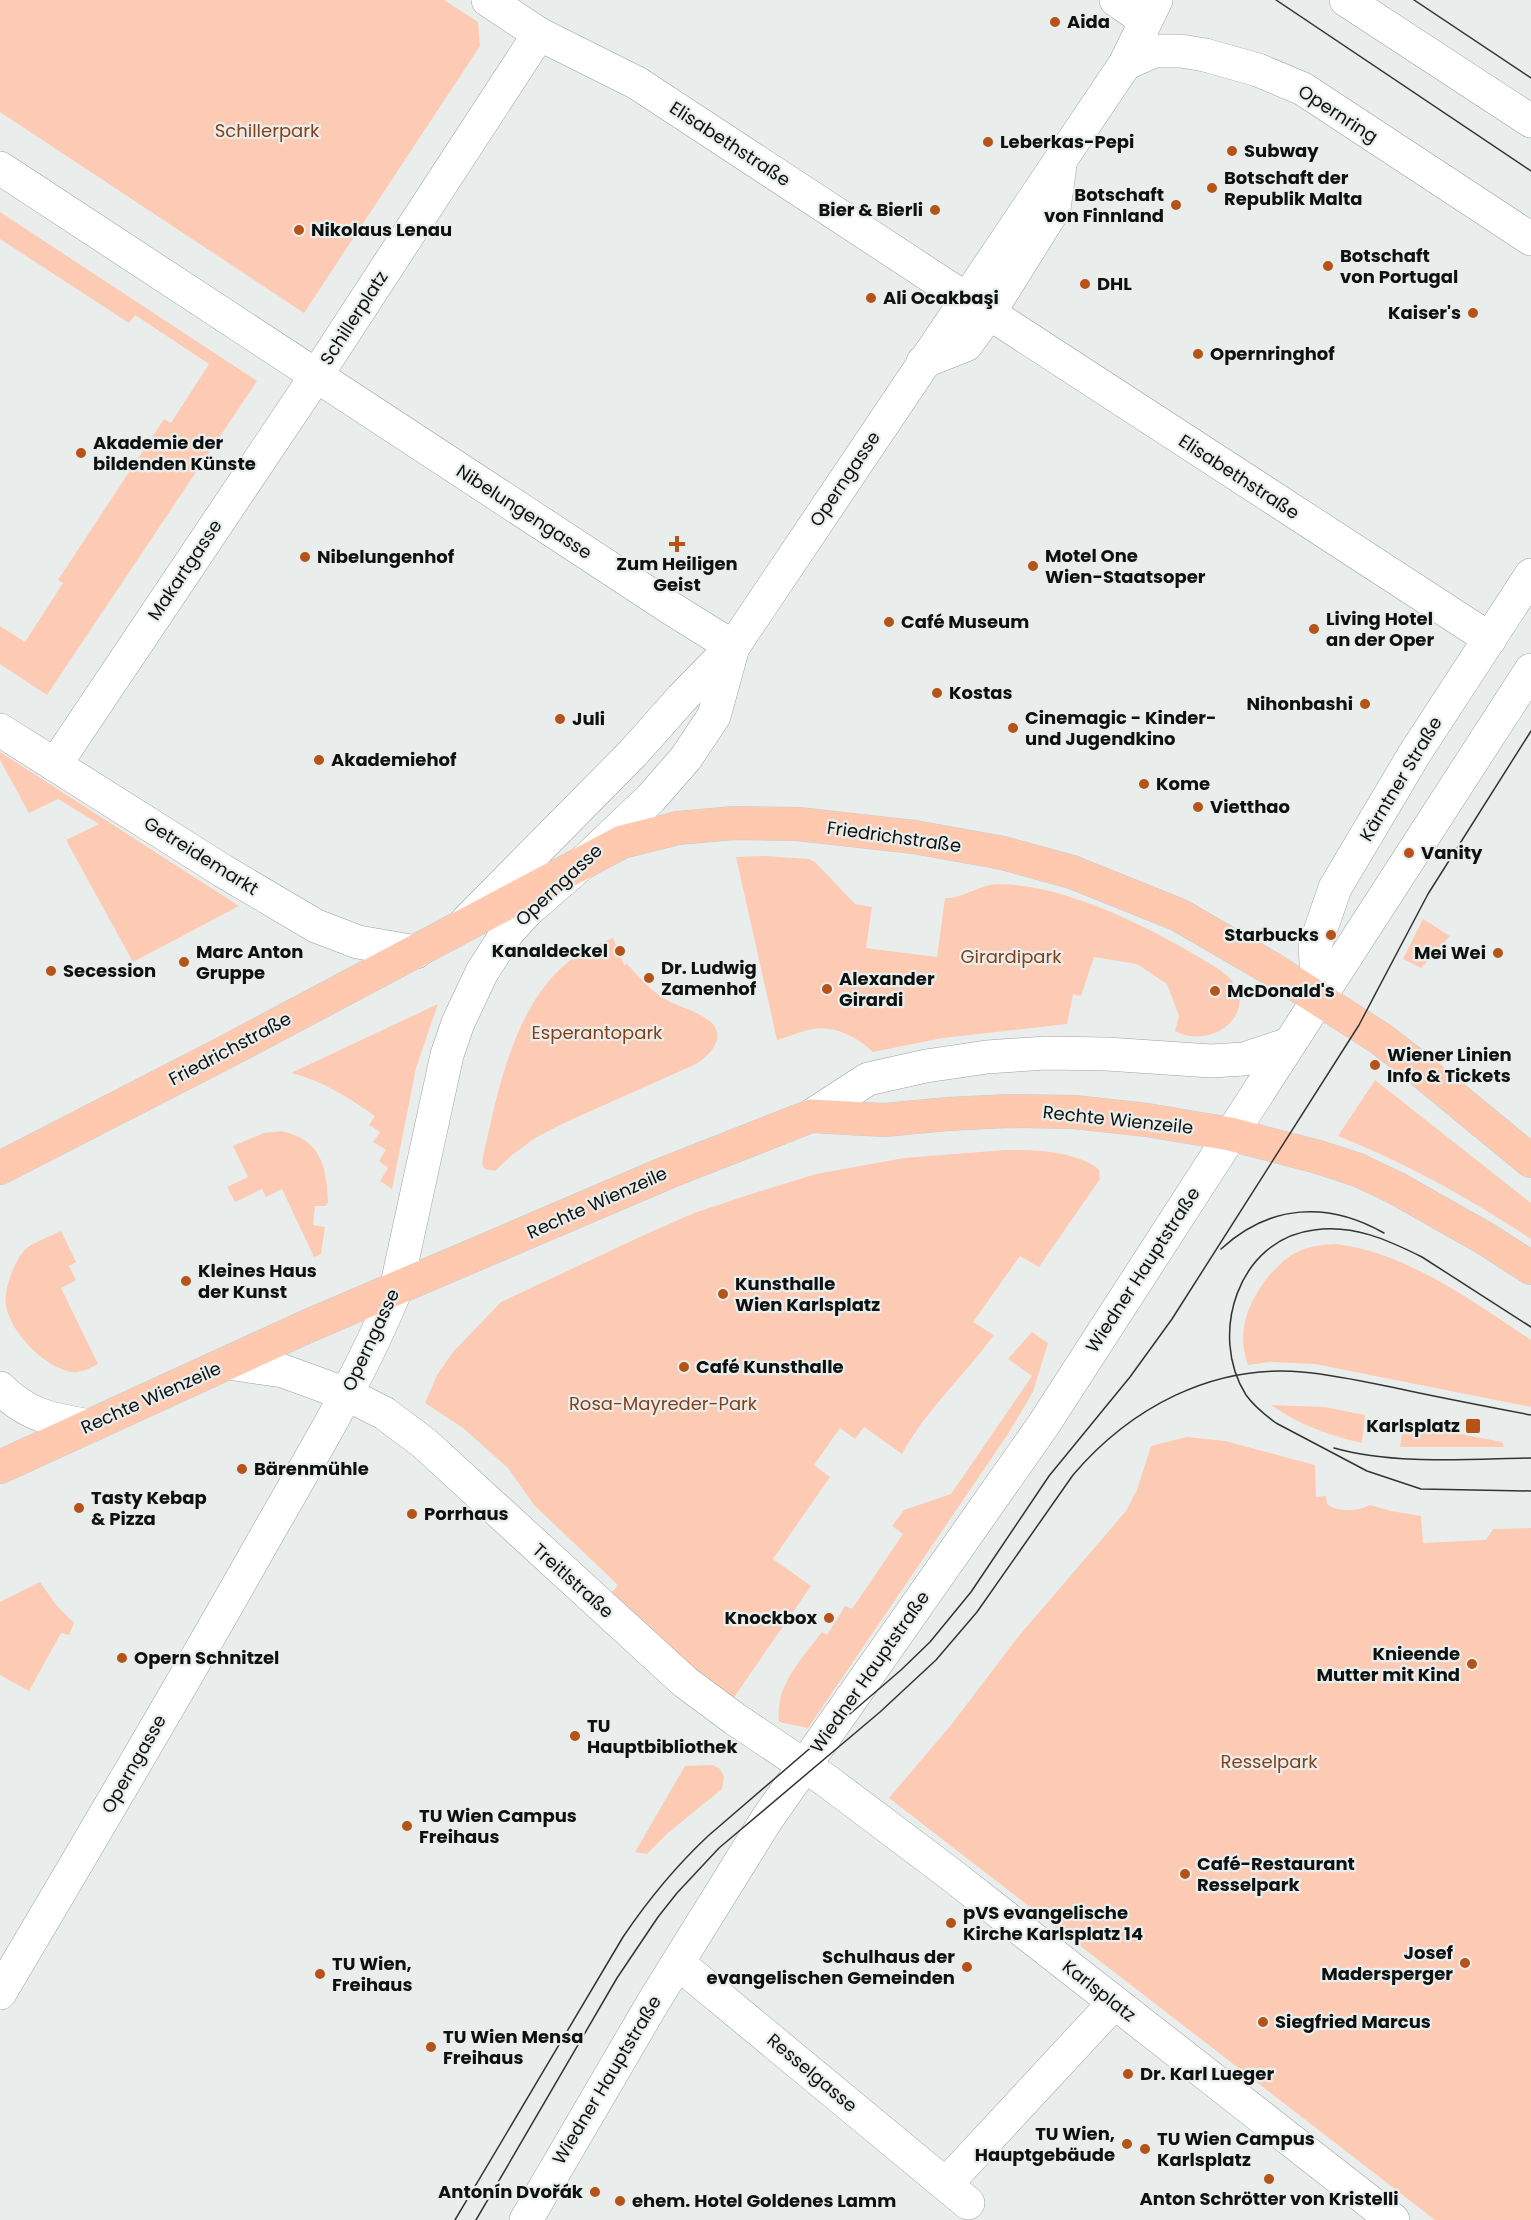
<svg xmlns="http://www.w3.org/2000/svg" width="1531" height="2220" viewBox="0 0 1531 2220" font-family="Poppins,sans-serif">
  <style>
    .green { fill: #fdcbb4 }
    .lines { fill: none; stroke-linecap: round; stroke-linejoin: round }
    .street-casing { stroke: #9ca19f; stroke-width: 34 }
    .secondary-casing { stroke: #9ca19f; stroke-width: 34 }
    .primary-casing { stroke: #cacbca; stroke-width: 34 }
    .street { stroke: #fff; stroke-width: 33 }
    .secondary { stroke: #fff; stroke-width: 33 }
    .primary { stroke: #ffc9af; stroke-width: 33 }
    .tram { stroke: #313433; stroke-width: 1.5 }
    .poi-dot { fill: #b55318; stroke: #e9eeec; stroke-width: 2 }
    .labels { text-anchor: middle; stroke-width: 4.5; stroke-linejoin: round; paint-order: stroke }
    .poi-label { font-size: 18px; font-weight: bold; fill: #0f1110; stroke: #e9eeec; text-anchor: start }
    .street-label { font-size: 18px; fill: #0f1110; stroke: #e9eeec }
    .park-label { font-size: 18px; fill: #853e17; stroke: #e9eeec }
  </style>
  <rect width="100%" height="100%" fill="#e9eeec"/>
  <g class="green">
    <polygon points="0,0 444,0 478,22 480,46 304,313 0,112"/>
    <polygon points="0,212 257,381 47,695 0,664 0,626 25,642 63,583 58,580 164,419 171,423 209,364 135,315 129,323 0,239"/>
    <polygon points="0,752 239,906 133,962 66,840 99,824 58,799 29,813 0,760"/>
    <path d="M765,856L809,859L815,862L855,904L872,907L866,948L937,957L945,898C963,899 980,884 998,884C1068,884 1162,933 1220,970C1269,1004 1216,1053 1175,1031L1179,1016L1167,984L1137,964L1094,957L1081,996L1073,994L1067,1024L943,1038L873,1052C858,1038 835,1025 813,1029C801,1031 789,1037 777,1040L736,857Z"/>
    <polygon points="1423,919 1450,936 1421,968 1403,959"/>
    <path d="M613,938L624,965L627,964C639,977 650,990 665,999C681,1009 722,1016 717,1039C714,1051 705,1058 696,1064L564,1123L535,1138L512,1155L495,1171L485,1169L482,1165L483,1157C498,1090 515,998 576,956C587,949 600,943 613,938Z"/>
    <path d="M438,1004L416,1068L392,1189L380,1181L388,1168L379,1161L386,1150L373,1142L380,1132L369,1125L375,1116C348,1097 323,1081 291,1073Z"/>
    <path d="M1375,1080L1531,1203V1239C1469,1198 1406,1163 1338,1136Z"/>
    <path d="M281,1131C321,1139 327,1167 328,1203L325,1206H315L313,1225L325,1227L321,1254L314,1257L282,1189L266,1197L262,1189L235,1202L227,1187L248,1177L233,1146L264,1133Z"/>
    <path d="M1005,1150C1035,1150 1069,1150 1096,1167L1099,1170L1100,1179L1039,1267L1020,1256L973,1322L994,1335C964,1376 926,1410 902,1454L864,1427L855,1439L840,1428L814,1465L830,1477L773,1559L811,1586L730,1703L609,1596L618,1585L534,1505L508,1468L463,1428L425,1403L437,1375L453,1352L501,1302L642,1236L694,1213L745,1196L816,1174L904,1158Z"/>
    <path d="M61,1231L76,1262L69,1266L76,1280L61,1288L98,1364C90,1368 82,1373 72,1372C45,1368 11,1333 6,1306C3,1291 15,1257 28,1247C37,1241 51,1236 61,1231Z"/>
    <path d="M1336,1244C1408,1253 1472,1301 1531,1340V1407L1315,1364L1271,1362L1248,1365C1236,1332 1247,1305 1267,1278C1275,1269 1284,1259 1295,1253C1308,1246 1321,1245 1336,1244Z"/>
    <path d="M1032,1332L1048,1343L1033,1392L1008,1434L808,1728L779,1722C775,1685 801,1660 822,1632L827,1635L845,1606L852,1609L903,1534L892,1526L904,1510L951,1494L1032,1376L1008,1359Z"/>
    <path d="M1271,1405L1325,1407L1365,1415L1362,1443C1328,1435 1299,1425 1271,1405Z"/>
    <polygon points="1403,1423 1502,1442 1504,1447 1400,1447"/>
    <path d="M1187,1437L1225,1441L1315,1465L1316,1497L1326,1496L1327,1504C1338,1513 1358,1511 1370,1505L1391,1511L1421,1516L1423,1543L1486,1540L1493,1529L1531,1528V2220H1435L889,1798L951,1725L1018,1637L1126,1511L1137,1490L1151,1446Z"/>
    <polygon points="40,1582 57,1606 74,1623 69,1635 61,1633 29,1691 0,1675 0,1602"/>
    <polygon points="712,1765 719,1768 724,1776 722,1789 669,1832 647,1854 635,1852 685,1766"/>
  </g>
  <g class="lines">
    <defs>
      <g id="street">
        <polyline points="488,0 539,34 637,83 966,299"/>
        <polyline points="1116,0 1145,20"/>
        <polyline points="1125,64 1154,51 1181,51 1205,55 1258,70 1303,89 1531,239"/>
        <polyline points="0,168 669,607 733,647"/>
        <polyline points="989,313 1490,639"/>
        <polyline points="55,765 316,376 539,34"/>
        <polyline points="1318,998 1315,946 1335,888 1415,753 1531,575"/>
        <polyline points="346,1394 384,1413 424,1443 685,1682 735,1719 827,1781 949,1873 1393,2220"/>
        <polyline points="678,1963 968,2203"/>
        <polyline points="946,2184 1114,2003"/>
      </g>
      <g id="secondary">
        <polyline points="1346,0 1531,121"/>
        <polyline points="923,362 966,345 989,313 1054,209 1060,165"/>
        <polyline points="0,730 223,871 316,926 358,942 416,952"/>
        <polyline points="467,921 633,753 682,698 731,648"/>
        <polyline points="811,1116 868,1079 926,1066 987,1057 1046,1053 1107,1054 1211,1061 1244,1059 1289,1044"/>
        <polyline points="228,1363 283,1371 346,1394"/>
        <path d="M0,1388C29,1417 52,1419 90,1426"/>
        <path d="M0,1993C89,1842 179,1691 265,1538C311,1457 361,1376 396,1289L447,1055L458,1023L482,972L507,933L527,911L587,859L651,798L686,758L714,716L733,647L1125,64L1156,0"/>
        <polyline points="526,2220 654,2001 767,1819 1044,1424 1531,670"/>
      </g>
      <g id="primary">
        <polyline points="0,1168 220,1055 622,842 678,828 734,823 798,824 914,837 1003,853 1072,872 1179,915 1272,969 1381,1039 1407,1059 1531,1161"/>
        <polyline points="0,1467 308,1326 666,1173 811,1116 884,1120 948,1114 1008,1111 1074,1112 1147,1120 1230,1134 1318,1157 1358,1170 1396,1188 1486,1239 1531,1268"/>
      </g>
    </defs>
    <use href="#street" class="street-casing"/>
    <use href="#secondary" class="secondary-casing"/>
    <use href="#primary" class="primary-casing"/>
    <use href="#street" class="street"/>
    <use href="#secondary" class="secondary"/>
    <use href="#primary" class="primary"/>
    <g class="tram">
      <polyline points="1276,0 1531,171"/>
      <polyline points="1414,0 1531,78"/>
      <path d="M1221,1249C1270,1204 1328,1201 1384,1233"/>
      <path d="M1531,1327L1422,1257C1388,1240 1353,1224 1314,1230C1238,1239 1208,1335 1246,1395C1254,1406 1265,1415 1276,1423L1367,1471L1421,1489L1531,1491"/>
      <path d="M1334,1448C1394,1465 1469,1459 1531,1458"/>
      <path d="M455,2220L623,1937C648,1900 675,1867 708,1836L901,1670L930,1642L971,1592L1049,1476L1130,1377L1172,1319L1359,1025L1428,894L1531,731"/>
      <path d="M476,2220L617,1978L658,1917L677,1893L719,1848L880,1712L936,1660L977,1612L1073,1475C1130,1408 1212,1364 1302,1372C1337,1375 1371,1383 1405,1390C1447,1399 1489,1407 1531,1415"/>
    </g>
  </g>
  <g class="poi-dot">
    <circle cx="1055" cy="22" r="6"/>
    <circle cx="988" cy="142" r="6"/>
    <circle cx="1232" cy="151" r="6"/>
    <circle cx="1212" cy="188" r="6"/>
    <circle cx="1176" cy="205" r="6"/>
    <circle cx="935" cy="210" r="6"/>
    <circle cx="299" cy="230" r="6"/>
    <circle cx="1328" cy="266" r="6"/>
    <circle cx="1085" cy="284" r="6"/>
    <circle cx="871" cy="298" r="6"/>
    <circle cx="1473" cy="313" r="6"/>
    <circle cx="1198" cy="354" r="6"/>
    <circle cx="81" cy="453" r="6"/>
    <path d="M674 535h6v6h6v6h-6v6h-6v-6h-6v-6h6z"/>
    <circle cx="305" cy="557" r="6"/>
    <circle cx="1033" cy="566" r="6"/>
    <circle cx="889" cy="622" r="6"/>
    <circle cx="1314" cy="629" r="6"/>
    <circle cx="937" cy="693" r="6"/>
    <circle cx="1365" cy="704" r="6"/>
    <circle cx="560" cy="719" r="6"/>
    <circle cx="1013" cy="728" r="6"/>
    <circle cx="319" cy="760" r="6"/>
    <circle cx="1144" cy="784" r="6"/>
    <circle cx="1198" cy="807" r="6"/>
    <circle cx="1409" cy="853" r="6"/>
    <circle cx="1331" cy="935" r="6"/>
    <circle cx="620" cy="951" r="6"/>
    <circle cx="1498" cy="953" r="6"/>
    <circle cx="184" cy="962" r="6"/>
    <circle cx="51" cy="971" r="6"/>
    <circle cx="649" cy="978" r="6"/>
    <circle cx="827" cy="989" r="6"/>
    <circle cx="1215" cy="991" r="6"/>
    <circle cx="1375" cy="1065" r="6"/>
    <circle cx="186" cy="1281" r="6"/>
    <circle cx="723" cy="1294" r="6"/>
    <circle cx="684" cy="1367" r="6"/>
    <rect x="1465" y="1418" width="16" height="16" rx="3"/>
    <circle cx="242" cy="1469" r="6"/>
    <circle cx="79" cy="1508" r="6"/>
    <circle cx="412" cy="1514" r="6"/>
    <circle cx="829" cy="1618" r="6"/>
    <circle cx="122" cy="1658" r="6"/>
    <circle cx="1472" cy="1664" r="6"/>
    <circle cx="575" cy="1736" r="6"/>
    <circle cx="407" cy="1826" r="6"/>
    <circle cx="1185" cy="1874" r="6"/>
    <circle cx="951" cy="1923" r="6"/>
    <circle cx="1465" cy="1963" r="6"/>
    <circle cx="967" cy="1967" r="6"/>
    <circle cx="320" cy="1974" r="6"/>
    <circle cx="1263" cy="2022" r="6"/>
    <circle cx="431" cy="2047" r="6"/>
    <circle cx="1128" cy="2074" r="6"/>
    <circle cx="1127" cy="2144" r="6"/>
    <circle cx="1145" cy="2149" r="6"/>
    <circle cx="1269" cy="2179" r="6"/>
    <circle cx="595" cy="2192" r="6"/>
    <circle cx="620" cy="2201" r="6"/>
  </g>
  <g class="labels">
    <g class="poi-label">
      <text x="1067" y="28">Aida</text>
      <text x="1000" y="148">Leberkas-Pepi</text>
      <text x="1244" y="157">Subway</text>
      <text x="1224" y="184">Botschaft der<tspan x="1224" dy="21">Republik Malta</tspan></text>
      <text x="1164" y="201" text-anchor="end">Botschaft<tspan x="1164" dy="21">von Finnland</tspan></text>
      <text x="923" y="216" text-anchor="end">Bier &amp; Bierli</text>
      <text x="311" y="236">Nikolaus Lenau</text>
      <text x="1340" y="262">Botschaft<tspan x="1340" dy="21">von Portugal</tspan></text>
      <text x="1097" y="290">DHL</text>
      <text x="883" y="304">Ali Ocakbaşi</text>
      <text x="1461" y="319" text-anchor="end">Kaiser's</text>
      <text x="1210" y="360">Opernringhof</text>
      <text x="93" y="449">Akademie der<tspan x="93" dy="21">bildenden Künste</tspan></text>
      <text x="1045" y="562">Motel One<tspan x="1045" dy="21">Wien-Staatsoper</tspan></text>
      <text x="317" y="563">Nibelungenhof</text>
      <text x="677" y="570" text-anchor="middle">Zum Heiligen<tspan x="677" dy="21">Geist</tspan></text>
      <text x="1326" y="625">Living Hotel<tspan x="1326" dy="21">an der Oper</tspan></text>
      <text x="901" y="628">Café Museum</text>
      <text x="949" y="699">Kostas</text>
      <text x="1353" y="710" text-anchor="end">Nihonbashi</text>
      <text x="1025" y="724">Cinemagic - Kinder-<tspan x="1025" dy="21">und Jugendkino</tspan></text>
      <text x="572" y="725">Juli</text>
      <text x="331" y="766">Akademiehof</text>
      <text x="1156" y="790">Kome</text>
      <text x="1210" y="813">Vietthao</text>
      <text x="1421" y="859">Vanity</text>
      <text x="1319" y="941" text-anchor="end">Starbucks</text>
      <text x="608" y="957" text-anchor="end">Kanaldeckel</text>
      <text x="196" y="958">Marc Anton<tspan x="196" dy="21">Gruppe</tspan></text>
      <text x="1486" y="959" text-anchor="end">Mei Wei</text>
      <text x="661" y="974">Dr. Ludwig<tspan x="661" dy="21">Zamenhof</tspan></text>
      <text x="63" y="977">Secession</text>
      <text x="839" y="985">Alexander<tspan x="839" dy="21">Girardi</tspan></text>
      <text x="1227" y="997">McDonald's</text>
      <text x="1387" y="1061">Wiener Linien<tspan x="1387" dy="21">Info &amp; Tickets</tspan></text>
      <text x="198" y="1277">Kleines Haus<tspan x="198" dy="21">der Kunst</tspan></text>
      <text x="735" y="1290">Kunsthalle<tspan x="735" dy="21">Wien Karlsplatz</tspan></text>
      <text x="696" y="1373">Café Kunsthalle</text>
      <text x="1460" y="1432" text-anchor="end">Karlsplatz</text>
      <text x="254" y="1475">Bärenmühle</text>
      <text x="91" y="1504">Tasty Kebap<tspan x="91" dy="21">&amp; Pizza</tspan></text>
      <text x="424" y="1520">Porrhaus</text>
      <text x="817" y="1624" text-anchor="end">Knockbox</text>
      <text x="1460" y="1660" text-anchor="end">Knieende<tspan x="1460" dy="21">Mutter mit Kind</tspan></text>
      <text x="134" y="1664">Opern Schnitzel</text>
      <text x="587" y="1732">TU<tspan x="587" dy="21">Hauptbibliothek</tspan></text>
      <text x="419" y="1822">TU Wien Campus<tspan x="419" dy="21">Freihaus</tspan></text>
      <text x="1197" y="1870">Café-Restaurant<tspan x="1197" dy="21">Resselpark</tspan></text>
      <text x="963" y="1919">pVS evangelische<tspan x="963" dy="21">Kirche Karlsplatz 14</tspan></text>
      <text x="1453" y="1959" text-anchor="end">Josef<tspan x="1453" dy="21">Madersperger</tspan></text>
      <text x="955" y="1963" text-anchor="end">Schulhaus der<tspan x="955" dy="21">evangelischen Gemeinden</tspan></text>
      <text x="332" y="1970">TU Wien,<tspan x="332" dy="21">Freihaus</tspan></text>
      <text x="1275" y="2028">Siegfried Marcus</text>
      <text x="443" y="2043">TU Wien Mensa<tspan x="443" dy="21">Freihaus</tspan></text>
      <text x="1140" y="2080">Dr. Karl Lueger</text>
      <text x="1115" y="2140" text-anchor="end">TU Wien,<tspan x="1115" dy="21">Hauptgebäude</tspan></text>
      <text x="1157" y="2145">TU Wien Campus<tspan x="1157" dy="21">Karlsplatz</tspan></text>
      <text x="583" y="2198" text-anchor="end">Antonín Dvořák</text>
      <text x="1269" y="2205" text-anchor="middle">Anton Schrötter von Kristelli</text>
      <text x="632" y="2207">ehem. Hotel Goldenes Lamm</text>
    </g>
    <g class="street-label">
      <text transform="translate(1338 114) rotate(33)" y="6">Opernring</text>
      <text transform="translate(730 144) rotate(33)" y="6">Elisabethstraße</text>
      <text transform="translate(354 318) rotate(-57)" y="6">Schillerplatz</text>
      <text transform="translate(1239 477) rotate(33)" y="6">Elisabethstraße</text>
      <text transform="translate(845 479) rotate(-56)" y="6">Operngasse</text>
      <text transform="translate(524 512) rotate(33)" y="6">Nibelungengasse</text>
      <text transform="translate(185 570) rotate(-56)" y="6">Makartgasse</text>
      <text transform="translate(1401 779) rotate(-59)" y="6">Kärntner Straße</text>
      <text transform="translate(894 837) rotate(8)" y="6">Friedrichstraße</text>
      <text transform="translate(201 856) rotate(32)" y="6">Getreidemarkt</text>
      <text transform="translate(559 885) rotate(-43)" y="6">Operngasse</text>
      <text transform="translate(230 1049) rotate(-28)" y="6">Friedrichstraße</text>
      <text transform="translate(1118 1120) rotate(6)" y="6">Rechte Wienzeile</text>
      <text transform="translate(597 1203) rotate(-24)" y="6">Rechte Wienzeile</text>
      <text transform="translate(1143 1270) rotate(-57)" y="6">Wiedner Hauptstraße</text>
      <text transform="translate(371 1340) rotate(-65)" y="6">Operngasse</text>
      <text transform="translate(151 1398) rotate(-24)" y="6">Rechte Wienzeile</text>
      <text transform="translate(573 1581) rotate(42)" y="6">Treitlstraße</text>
      <text transform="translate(870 1672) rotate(-55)" y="6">Wiedner Hauptstraße</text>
      <text transform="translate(134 1764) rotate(-60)" y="6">Operngasse</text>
      <text transform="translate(1099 1991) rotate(38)" y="6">Karlsplatz</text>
      <text transform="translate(812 2073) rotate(40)" y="6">Resselgasse</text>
      <text transform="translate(607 2080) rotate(-59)" y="6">Wiedner Hauptstraße</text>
    </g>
    <g class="park-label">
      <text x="267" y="137">Schillerpark</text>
      <text x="1011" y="963">Girardipark</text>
      <text x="597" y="1039">Esperantopark</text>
      <text x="663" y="1410">Rosa-Mayreder-Park</text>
      <text x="1269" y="1768">Resselpark</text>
    </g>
  </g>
</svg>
